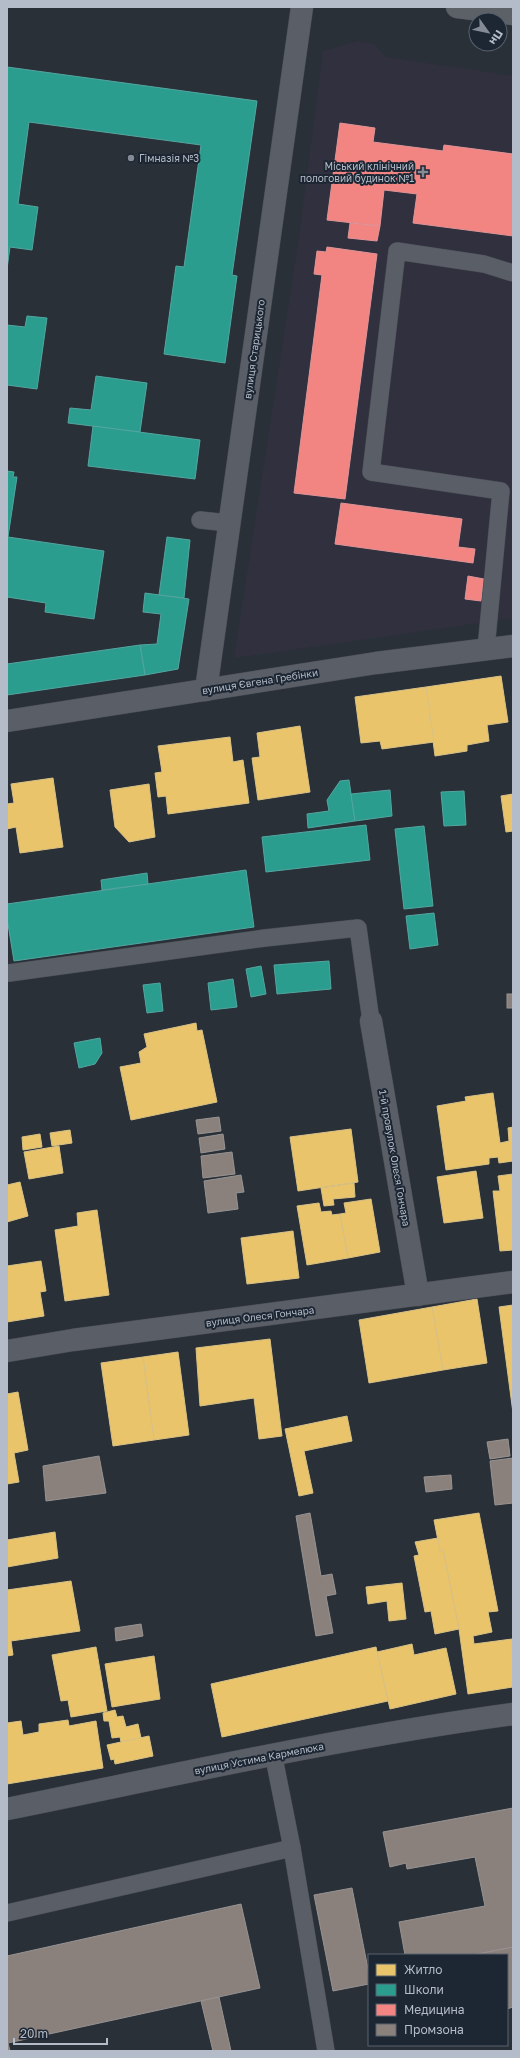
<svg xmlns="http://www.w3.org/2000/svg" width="520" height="2058" viewBox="0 0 520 2058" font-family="'Golos Text',sans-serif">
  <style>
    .medical { fill: #31303e }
    .homes { fill: #e9c46a; stroke: #d9c286 }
    .schools { fill: #2a9d8f; stroke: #53a6a0 }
    .health { fill: #f28482; stroke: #df9597 }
    .industry { fill: #8a817c; stroke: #979393 }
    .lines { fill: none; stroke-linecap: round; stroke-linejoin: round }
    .service-casing { stroke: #484c53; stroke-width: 18 }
    .minor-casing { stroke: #484c53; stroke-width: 23 }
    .tertiary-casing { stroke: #484c53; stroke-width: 23 }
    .primary-casing { stroke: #484c55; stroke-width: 23 }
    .service { stroke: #5a5e66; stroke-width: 17 }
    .minor { stroke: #5a5e66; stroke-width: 22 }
    .tertiary { stroke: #5a5e66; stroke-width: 22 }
    .primary { stroke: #5c6168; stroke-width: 22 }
    .poi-dot { fill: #848b96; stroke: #1d2633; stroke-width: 1.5 }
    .labels { text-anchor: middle; stroke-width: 4; stroke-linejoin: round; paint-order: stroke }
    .poi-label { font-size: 10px; fill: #b4bcc9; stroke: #1d2633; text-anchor: start }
    .street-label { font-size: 10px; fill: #b4bcc9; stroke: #1d2633 }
  </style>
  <rect width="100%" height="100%" fill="#2a3038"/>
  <polygon class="medical" points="358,41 374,44 386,57 513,76 513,618 234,658 299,237 323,51"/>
  <g class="homes">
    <polygon points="501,676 508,722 487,725 489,741 467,745 467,751 435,756 426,687"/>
    <polygon points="426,687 434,742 382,749 380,741 361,743 355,697"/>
    <polygon points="300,726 310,792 258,800 252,758 260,757 257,733"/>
    <polygon points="230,737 233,762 243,760 249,803 168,814 166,796 158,797 155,773 162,772 158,746"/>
    <polygon points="53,778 63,847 20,853 16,827 7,829 7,804 14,803 11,784"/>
    <polygon points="149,784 155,837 129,842 115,827 110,790"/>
    <polygon points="513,794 513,831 506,832 501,796"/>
    <polygon points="196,1023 197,1031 202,1030 217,1102 131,1120 120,1067 141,1063 139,1052 147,1047 144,1034"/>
    <polygon points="493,1093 500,1143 509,1141 508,1128 513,1127 513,1161 499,1163 498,1157 489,1158 489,1164 446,1170 437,1106 466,1101 465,1097"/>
    <polygon points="351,1129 358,1182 298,1191 290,1137"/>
    <polygon points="70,1130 72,1143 52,1146 50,1133"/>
    <polygon points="40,1134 42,1147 23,1150 22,1137"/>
    <polygon points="59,1146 63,1173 29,1179 24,1152"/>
    <polygon points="476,1171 483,1218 444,1223 437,1177"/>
    <polygon points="513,1174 513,1250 500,1251 493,1191 500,1191 498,1176"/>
    <polygon points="20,1182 28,1216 7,1222 7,1185"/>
    <polygon points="354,1183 355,1197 333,1199 334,1205 324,1206 321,1188"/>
    <polygon points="371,1199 380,1252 348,1258 340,1214 346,1213 344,1203"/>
    <polygon points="319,1203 321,1212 331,1211 332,1215 340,1214 348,1258 307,1265 297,1206"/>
    <polygon points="97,1210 109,1295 65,1301 55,1230 78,1226 77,1213"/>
    <polygon points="293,1231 299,1278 247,1284 241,1238"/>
    <polygon points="41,1261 46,1291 40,1292 44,1316 7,1322 7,1266"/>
    <polygon points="477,1299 487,1363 443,1370 432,1307"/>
    <polygon points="513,1305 513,1413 499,1307"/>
    <polygon points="432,1307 443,1370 369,1383 359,1320"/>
    <polygon points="270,1339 282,1436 259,1439 254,1398 200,1406 196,1348"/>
    <polygon points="178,1352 189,1435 154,1440 143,1357"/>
    <polygon points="143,1357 154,1440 113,1446 101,1363"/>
    <polygon points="18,1392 28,1450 14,1453 19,1482 7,1484 7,1394"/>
    <polygon points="347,1416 352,1441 304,1451 313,1493 299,1496 285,1429"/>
    <polygon points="479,1513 498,1611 488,1612 492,1632 473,1636 474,1644 512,1639 513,1687 468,1694 459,1629 443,1550 440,1551 434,1520"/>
    <polygon points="55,1532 58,1558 7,1567 7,1540"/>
    <polygon points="438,1538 440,1551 443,1550 459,1629 435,1634 431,1611 425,1612 414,1556 419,1555 415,1542"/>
    <polygon points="71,1581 80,1631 11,1641 13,1655 7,1656 7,1590"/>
    <polygon points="402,1583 406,1619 389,1621 387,1601 368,1604 366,1587"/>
    <polygon points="412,1644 414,1655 446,1648 456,1694 390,1709 377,1652"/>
    <polygon points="96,1647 107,1711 71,1717 68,1700 61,1701 52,1655"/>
    <polygon points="376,1647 388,1701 222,1737 211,1684"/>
    <polygon points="154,1656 160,1699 112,1707 105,1664"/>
    <polygon points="115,1710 117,1717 123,1716 126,1727 138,1724 141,1738 121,1742 120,1737 112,1738 109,1721 104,1721 103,1713"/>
    <polygon points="68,1720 69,1726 96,1721 103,1768 7,1784 7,1723 21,1721 23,1735 39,1732 39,1724"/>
    <polygon points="149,1736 153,1756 115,1764 114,1759 111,1760 107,1745"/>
  </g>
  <g class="schools">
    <polygon points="7,67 257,101 232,275 237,276 225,363 164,354 176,266 184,267 201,145 29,122 18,204 38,207 32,250 10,247 7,269"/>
    <polygon points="27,316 47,318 37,389 7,385 7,325 25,327"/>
    <polygon points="96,376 147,383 140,432 68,423 70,408 91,410"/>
    <polygon points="93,426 200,440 195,479 88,466"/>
    <polygon points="7,471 14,472 13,477 17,477 8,537 104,551 94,619 45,612 46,603 7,597"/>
    <polygon points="167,537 190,540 184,598 159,595"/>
    <polygon points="145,593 189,599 178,669 145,675 140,645 157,644 161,614 143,612"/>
    <polygon points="140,645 145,675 7,695 7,664"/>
    <polygon points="349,780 355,821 308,828 307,814 329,811 327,800 340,781"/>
    <polygon points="390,790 392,816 355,821 351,794"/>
    <polygon points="464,791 466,825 444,826 441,792"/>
    <polygon points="366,825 370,860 266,872 262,837"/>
    <polygon points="424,826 433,906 404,909 395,829"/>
    <polygon points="246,870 254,927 14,961 7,918 7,904"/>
    <polygon points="147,873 148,884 102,890 101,880"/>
    <polygon points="434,913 438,945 410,949 406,916"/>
    <polygon points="329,961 331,989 277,994 274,965"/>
    <polygon points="261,966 266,994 251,997 246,969"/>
    <polygon points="233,979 237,1007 211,1010 208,983"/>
    <polygon points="160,983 163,1011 147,1013 143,985"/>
    <polygon points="100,1038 102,1053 95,1064 79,1068 74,1043"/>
  </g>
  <g class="health">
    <polygon points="340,123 375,128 373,142 443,151 444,145 513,154 513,236 413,223 417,194 384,190 380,226 327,220"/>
    <polygon points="350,223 380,226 377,241 348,238"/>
    <polygon points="327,247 377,254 345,499 294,493 322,275 314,274 317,251 326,252"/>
    <polygon points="341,503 462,519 458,547 475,549 473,563 335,544"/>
    <polygon points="468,576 484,579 481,601 465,599"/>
  </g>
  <g class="industry">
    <rect x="507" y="994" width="6" height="14"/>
    <polygon points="219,1117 221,1131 198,1134 196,1120"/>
    <polygon points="223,1134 225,1149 201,1153 199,1138"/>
    <polygon points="232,1152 235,1174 203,1178 201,1156"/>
    <polygon points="241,1175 244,1192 236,1193 238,1209 208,1213 204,1181"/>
    <polygon points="508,1439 510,1456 490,1459 487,1442"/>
    <polygon points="99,1456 106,1493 46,1501 43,1466"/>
    <polygon points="513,1458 513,1503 495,1505 490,1461"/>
    <polygon points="451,1475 452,1489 426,1492 424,1477"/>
    <polygon points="310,1513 321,1576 332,1574 336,1594 326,1596 333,1633 316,1636 296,1516"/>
    <polygon points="141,1624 143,1636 116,1641 115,1628"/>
    <polygon points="513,1808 513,1947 473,1955 405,1955 399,1922 485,1906 475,1857 407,1869 406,1863 390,1867 383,1832"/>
    <polygon points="352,1888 369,1974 369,1984 333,1991 314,1895"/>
    <polygon points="241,1904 260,1988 8,2043 10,2051 7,2051 7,1956"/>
    <polygon points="513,1947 513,2007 507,2009 507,1955 473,1955"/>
    <polygon points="219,1997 231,2051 213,2051 201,2001"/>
  </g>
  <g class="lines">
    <defs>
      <g id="service">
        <polyline points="200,520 229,523"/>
        <polyline points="486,649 501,491 371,472 397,251 484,264 513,273"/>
        <polyline points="9,973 265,938 358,928 371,1021"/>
        <polyline points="273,1753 292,1848 326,2051"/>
        <polyline points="7,1913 292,1848"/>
      </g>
      <g id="minor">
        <polyline points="206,690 302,7"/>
        <polyline points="7,721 376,663 513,646"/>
        <polyline points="371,1021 418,1295"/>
        <polyline points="7,1351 73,1340 513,1282"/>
      </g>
      <path id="tertiary" d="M7,1809C175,1775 343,1737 513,1714"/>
      <polyline id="primary" points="457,7 513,14"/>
    </defs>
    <use href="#service" class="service-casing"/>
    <use href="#minor" class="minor-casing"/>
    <use href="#tertiary" class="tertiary-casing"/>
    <use href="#primary" class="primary-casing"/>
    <use href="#service" class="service"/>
    <use href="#minor" class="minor"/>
    <use href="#tertiary" class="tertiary"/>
    <use href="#primary" class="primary"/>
  </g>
  <g class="poi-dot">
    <circle cx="131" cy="158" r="4"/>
    <path d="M421 166h4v4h4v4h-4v4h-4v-4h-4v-4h4z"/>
  </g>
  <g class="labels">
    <g class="poi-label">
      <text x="139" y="162">Гімназія №3</text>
      <text x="414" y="170" text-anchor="end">Міський клінічний<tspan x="414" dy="12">пологовий будинок №1</tspan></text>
    </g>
    <g class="street-label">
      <text transform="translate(254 349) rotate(-82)" y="4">вулиця Старицького</text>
      <text transform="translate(260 681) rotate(-9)" y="4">вулиця Євгена Гребінки</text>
      <text transform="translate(395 1158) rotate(80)" y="4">1-й провулок Олеся Гончара</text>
      <text transform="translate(260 1316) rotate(-7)" y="4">вулиця Олеся Гончара</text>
      <text transform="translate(259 1758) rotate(-11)" y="4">вулиця Устима Кармелюка</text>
    </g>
  </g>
  <rect width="520" height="2058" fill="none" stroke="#b4bcc9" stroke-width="16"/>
  <rect x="368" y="1954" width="140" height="92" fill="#1d2633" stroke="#59626f"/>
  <rect x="376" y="1964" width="20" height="12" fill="#e9c46a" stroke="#59626f"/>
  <text x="404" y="1974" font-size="12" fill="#b4bcc9">Житло</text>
  <rect x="376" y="1984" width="20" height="12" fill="#2a9d8f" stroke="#59626f"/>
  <text x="404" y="1994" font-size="12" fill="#b4bcc9">Школи</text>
  <rect x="376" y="2004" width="20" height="12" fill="#f28482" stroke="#59626f"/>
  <text x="404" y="2014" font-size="12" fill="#b4bcc9">Медицина</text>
  <rect x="376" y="2024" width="20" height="12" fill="#8a817c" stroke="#59626f"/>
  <text x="404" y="2034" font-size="12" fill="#b4bcc9">Промзона</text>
  <g transform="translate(488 32) rotate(123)"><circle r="19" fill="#1d2633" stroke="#59626f"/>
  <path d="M0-3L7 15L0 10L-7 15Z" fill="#848b96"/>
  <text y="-6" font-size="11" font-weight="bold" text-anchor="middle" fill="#b4bcc9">Пн</text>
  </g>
  <path d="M14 2038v6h93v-6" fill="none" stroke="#b4bcc9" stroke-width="2"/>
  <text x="20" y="2038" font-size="12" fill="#b4bcc9" stroke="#1d2633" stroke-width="3" paint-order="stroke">20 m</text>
</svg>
